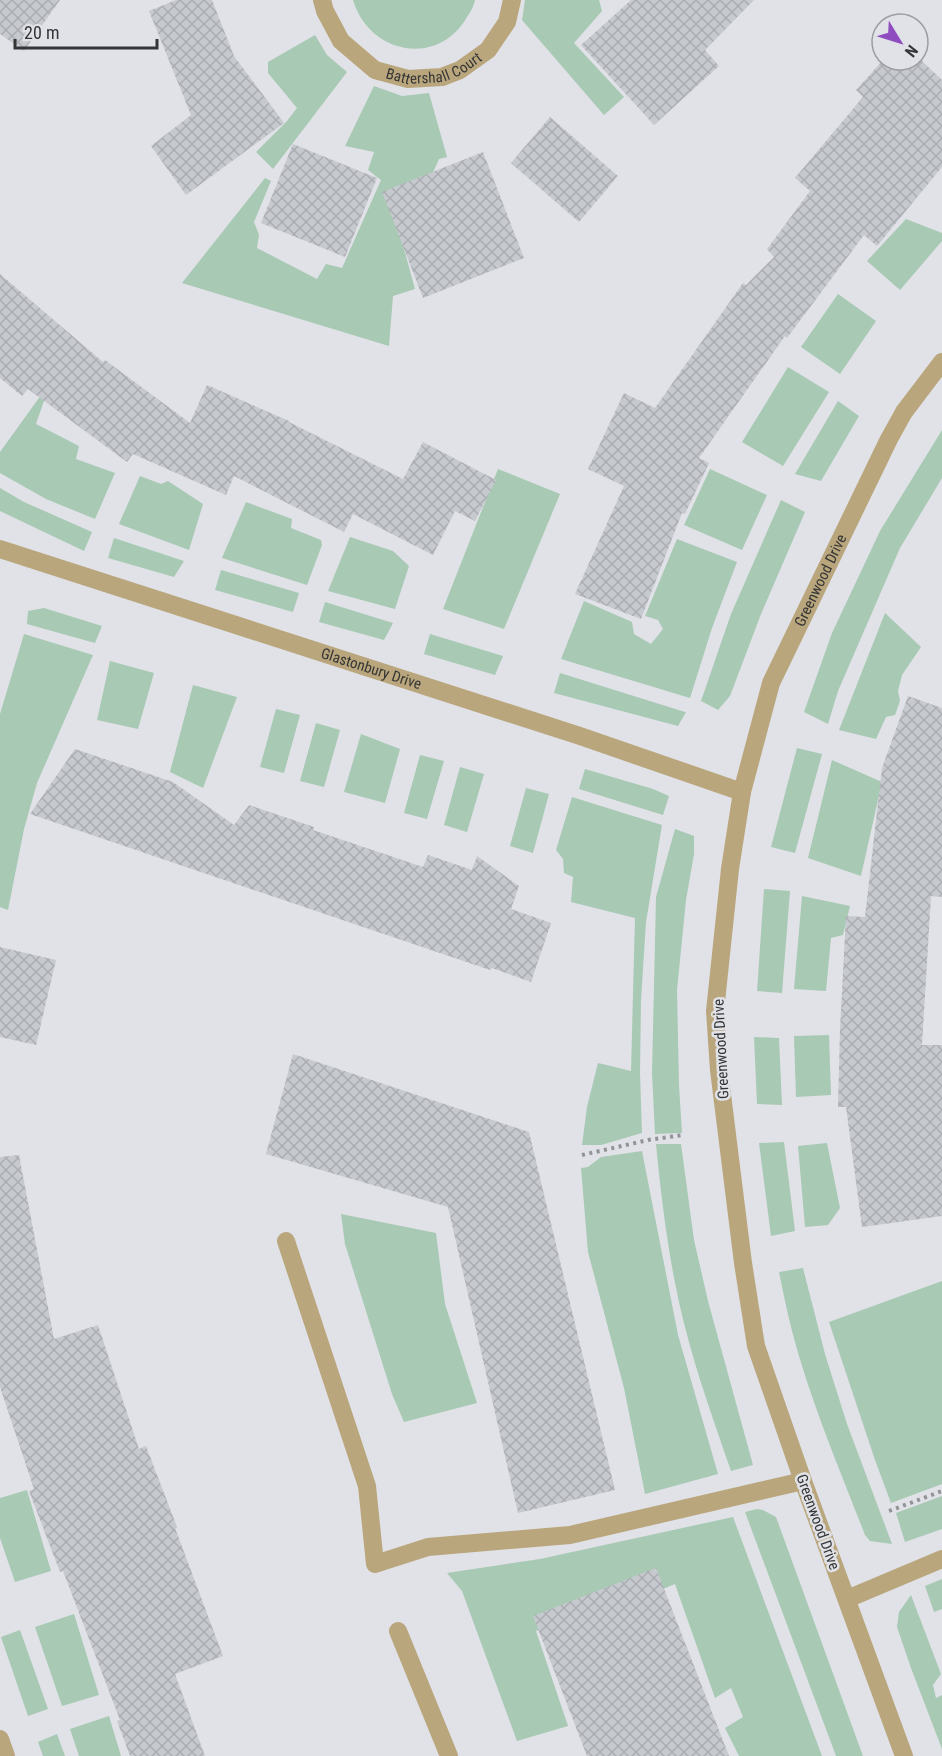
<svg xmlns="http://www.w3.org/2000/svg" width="942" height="1756" viewBox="0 0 942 1756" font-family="'Roboto Condensed',sans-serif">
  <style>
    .green { fill: #a8c9b4 }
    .building { fill: url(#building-cross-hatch) }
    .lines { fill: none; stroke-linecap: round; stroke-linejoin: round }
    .path { stroke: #929396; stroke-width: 4; stroke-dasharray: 3 4.5; stroke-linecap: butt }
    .lane { stroke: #baa67c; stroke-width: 18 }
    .street { stroke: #baa67c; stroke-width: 18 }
    .labels { text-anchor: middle; stroke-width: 5; stroke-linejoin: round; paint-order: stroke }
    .street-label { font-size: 15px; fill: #343536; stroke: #e0e2e7 }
  </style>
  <defs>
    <pattern id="building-cross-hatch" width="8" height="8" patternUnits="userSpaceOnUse" patternTransform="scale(1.5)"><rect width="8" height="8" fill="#c6c9ce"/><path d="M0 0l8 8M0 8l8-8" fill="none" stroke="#abadb2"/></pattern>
  </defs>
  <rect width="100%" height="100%" fill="#e0e2e7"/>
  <g class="green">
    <path d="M353,0H475C474,6 471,11 467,17C438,68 369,54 353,0Z"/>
    <polygon points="525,0 599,0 602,11 574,43 624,97 604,115 522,20"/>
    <polygon points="315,35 327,55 347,72 273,169 256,152 287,121 297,108 268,73 268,62"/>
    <polygon points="374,86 402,96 429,93 447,157 439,159 428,184 398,227 415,289 393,296 389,346 182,283 265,178 271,181 254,222 259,235 257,248 317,279 326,264 342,268 381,180 368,170 374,152 345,146"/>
    <polygon points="906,219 942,233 942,241 900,290 867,261"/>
    <polygon points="838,294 876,321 840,374 801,347"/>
    <polygon points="788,367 829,392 783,466 742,442"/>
    <polygon points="44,391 47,392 36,424 79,446 76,459 115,473 95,519 46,499 0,473 0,452"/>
    <polygon points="838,401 859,416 821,481 795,474"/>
    <polygon points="942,430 942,478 900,548 838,691 828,724 804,712 832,633 880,531"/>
    <polygon points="498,469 560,494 504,629 443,609"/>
    <polygon points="710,469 767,495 742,550 684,525"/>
    <polygon points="140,476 161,484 168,481 203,504 189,550 119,524"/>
    <polygon points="0,488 24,502 92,532 84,551 0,511"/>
    <polygon points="781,500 805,512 761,614 730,696 718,710 701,701 731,614"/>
    <polygon points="246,502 292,519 291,528 321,540 322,545 307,585 222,558"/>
    <polygon points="350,537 393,551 409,566 395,609 328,591"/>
    <polygon points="114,538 184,561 174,577 108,558"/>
    <polygon points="677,539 737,562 712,628 690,698 561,659 584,601 632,622 634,634 651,644 663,629 658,620 645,616"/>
    <polygon points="221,570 299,593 293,612 215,590"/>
    <polygon points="325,602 393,623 384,640 319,622"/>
    <polygon points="44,608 102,626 95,643 27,624 28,611"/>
    <polygon points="885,613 921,647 902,675 898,691 900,701 895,715 886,717 876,739 839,730"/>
    <polygon points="24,634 93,655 37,783 24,829 8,910 0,907 0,714"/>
    <polygon points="430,634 503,656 495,675 424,654"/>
    <polygon points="110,661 154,673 138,729 97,720"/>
    <polygon points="560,673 685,712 686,712 678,726 554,693"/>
    <polygon points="193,685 237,697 203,788 170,772"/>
    <polygon points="276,709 300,715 284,773 260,767"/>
    <polygon points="316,723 340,730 324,787 300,781"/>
    <polygon points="361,734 400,749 385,803 344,792"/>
    <polygon points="797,748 822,754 795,853 771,847"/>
    <polygon points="420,755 444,761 427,819 404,813"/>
    <polygon points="832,760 882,782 861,876 808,858"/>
    <polygon points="460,767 484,774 467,832 444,825"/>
    <polygon points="585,769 653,789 669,796 663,815 579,789"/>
    <polygon points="526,788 549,794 533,853 510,846"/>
    <polygon points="572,797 662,825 646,922 641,1000 640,1073 642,1133 601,1145 582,1145 587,1107 598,1063 631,1071 635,918 571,902 573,877 564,873 563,859 556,850"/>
    <polygon points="675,829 694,836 694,854 686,900 677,990 679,1085 682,1133 655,1134 652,1073 656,897"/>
    <polygon points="764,889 790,891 782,993 757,991"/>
    <polygon points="802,896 850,906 843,935 831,938 826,991 794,989"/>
    <polygon points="829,1035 831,1095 796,1097 794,1036"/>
    <polygon points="754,1037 779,1038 782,1105 757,1104"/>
    <polygon points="784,1142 795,1231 771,1236 759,1143"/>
    <polygon points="827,1143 840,1208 828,1225 805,1227 798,1146"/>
    <path d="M656,1144H681L694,1240L708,1301L753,1465L731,1471C715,1424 698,1378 686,1331C670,1270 662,1206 656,1144Z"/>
    <polygon points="642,1151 678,1335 718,1474 645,1494 624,1388 588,1252 581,1168 588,1167 601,1157"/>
    <polygon points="341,1214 436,1233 445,1304 477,1403 404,1422 392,1394 345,1244"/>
    <path d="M803,1268L825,1354L847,1424L892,1544L870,1541L865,1535C839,1468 810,1400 792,1331C787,1311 783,1292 779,1272Z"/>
    <polygon points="942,1281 942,1484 891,1503 875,1460 829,1322"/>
    <polygon points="27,1490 51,1571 15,1582 0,1538 0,1498"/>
    <polygon points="942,1496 942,1529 905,1542 896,1513"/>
    <polygon points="757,1509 763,1510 776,1517 863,1756 836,1756 745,1512"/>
    <polygon points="733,1517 822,1756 739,1756 725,1728 743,1717 731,1688 715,1698 675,1584 612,1610 599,1603 536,1631 568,1726 517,1741 462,1591 447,1573 540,1559"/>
    <polygon points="942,1579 942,1609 934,1612 925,1586"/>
    <polygon points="911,1595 941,1674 933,1685 936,1698 942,1695 942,1749 911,1668 897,1627 899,1612"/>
    <polygon points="74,1614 99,1695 62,1706 35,1627"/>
    <polygon points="20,1630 48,1709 28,1716 1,1637"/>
    <polygon points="109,1716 121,1756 79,1756 70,1729"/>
    <polygon points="57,1734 65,1756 43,1756 38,1742"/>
  </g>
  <g class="building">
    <polygon points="0,0 60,0 24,51 0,34"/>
    <polygon points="176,0 212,0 234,56 284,123 186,195 151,146 191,115 149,11"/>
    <polygon points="631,0 754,0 705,50 719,66 654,125 581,45"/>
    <polygon points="883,60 921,60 942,80 942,167 877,246 864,235 787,338 785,336 699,458 709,463 685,514 682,513 641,619 575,594 624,486 588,469 624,393 655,408 743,283 746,285 774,257 767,249 810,191 795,178 863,97 856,90"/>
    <polygon points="550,117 618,176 579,222 511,163"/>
    <polygon points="293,144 377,178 345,257 261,223"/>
    <polygon points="483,152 524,258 423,298 382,192"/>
    <polygon points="0,274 103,362 105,360 190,423 207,385 289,421 289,422 403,479 423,442 496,480 475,521 455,511 433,555 353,514 344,532 234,476 226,495 133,454 127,462 28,389 22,396 0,378"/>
    <polygon points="908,696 942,708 942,897 931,896 922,1045 942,1045 942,1216 862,1227 846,1107 838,1107 840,1029 846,916 865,917 882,768"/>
    <polygon points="75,749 173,782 234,825 249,805 314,827 313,830 423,867 428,855 472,870 477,856 519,886 511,909 551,923 531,982 492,968 490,970 30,814"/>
    <polygon points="0,947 56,960 36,1045 0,1037"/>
    <polygon points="293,1054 529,1132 615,1490 518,1513 448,1207 266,1154"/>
    <polygon points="19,1155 54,1339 98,1325 139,1449 146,1446 177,1527 175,1528 223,1656 175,1674 205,1756 130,1756 117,1721 120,1720 63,1571 60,1572 29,1491 34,1489 0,1387 0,1157"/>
    <polygon points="656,1568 729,1756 587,1756 533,1616"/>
  </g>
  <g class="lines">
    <g class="path">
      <polyline points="582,1155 648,1140 683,1135"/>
      <polyline points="889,1511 942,1491"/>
    </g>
    <g class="lane">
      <polyline points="286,1241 367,1486 375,1564 428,1547 570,1535 803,1481"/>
      <polyline points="847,1599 942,1559"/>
      <polyline points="398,1631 449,1756"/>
    </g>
    <g class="street">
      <path id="s1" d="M322,0L325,11L341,41L375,70L408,79L442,77L460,70L488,50L507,22L512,0"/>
      <path id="s2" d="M0,549L580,736L742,792"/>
      <polyline points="0,1739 6,1756"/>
      <path id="s3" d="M904,1756L803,1481L756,1346L743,1263L719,1070L715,1011L730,869L742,792L771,683L889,439L904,412L942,362"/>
    </g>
  </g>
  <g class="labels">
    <g class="street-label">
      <text dy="5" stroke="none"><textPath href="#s1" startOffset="152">Battershall Court</textPath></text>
      <text dy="5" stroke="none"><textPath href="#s3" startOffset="1221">Greenwood Drive</textPath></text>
      <text dy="5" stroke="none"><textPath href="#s2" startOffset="390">Glastonbury Drive</textPath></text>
      <text transform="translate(721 1049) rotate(-93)" y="5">Greenwood Drive</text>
      <text transform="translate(818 1522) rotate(70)" y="5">Greenwood Drive</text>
    </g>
  </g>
  <g transform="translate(900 42) rotate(128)"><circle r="28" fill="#e0e2e7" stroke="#9b9da0" stroke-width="1.5"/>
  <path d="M0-4.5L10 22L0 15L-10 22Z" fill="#8e4cc0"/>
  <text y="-9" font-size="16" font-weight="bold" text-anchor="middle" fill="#343536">N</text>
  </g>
  <path d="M15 39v9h142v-9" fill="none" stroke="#343536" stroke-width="3"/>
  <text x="24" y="39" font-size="18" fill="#343536" stroke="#e0e2e7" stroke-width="4.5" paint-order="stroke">20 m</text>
</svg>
